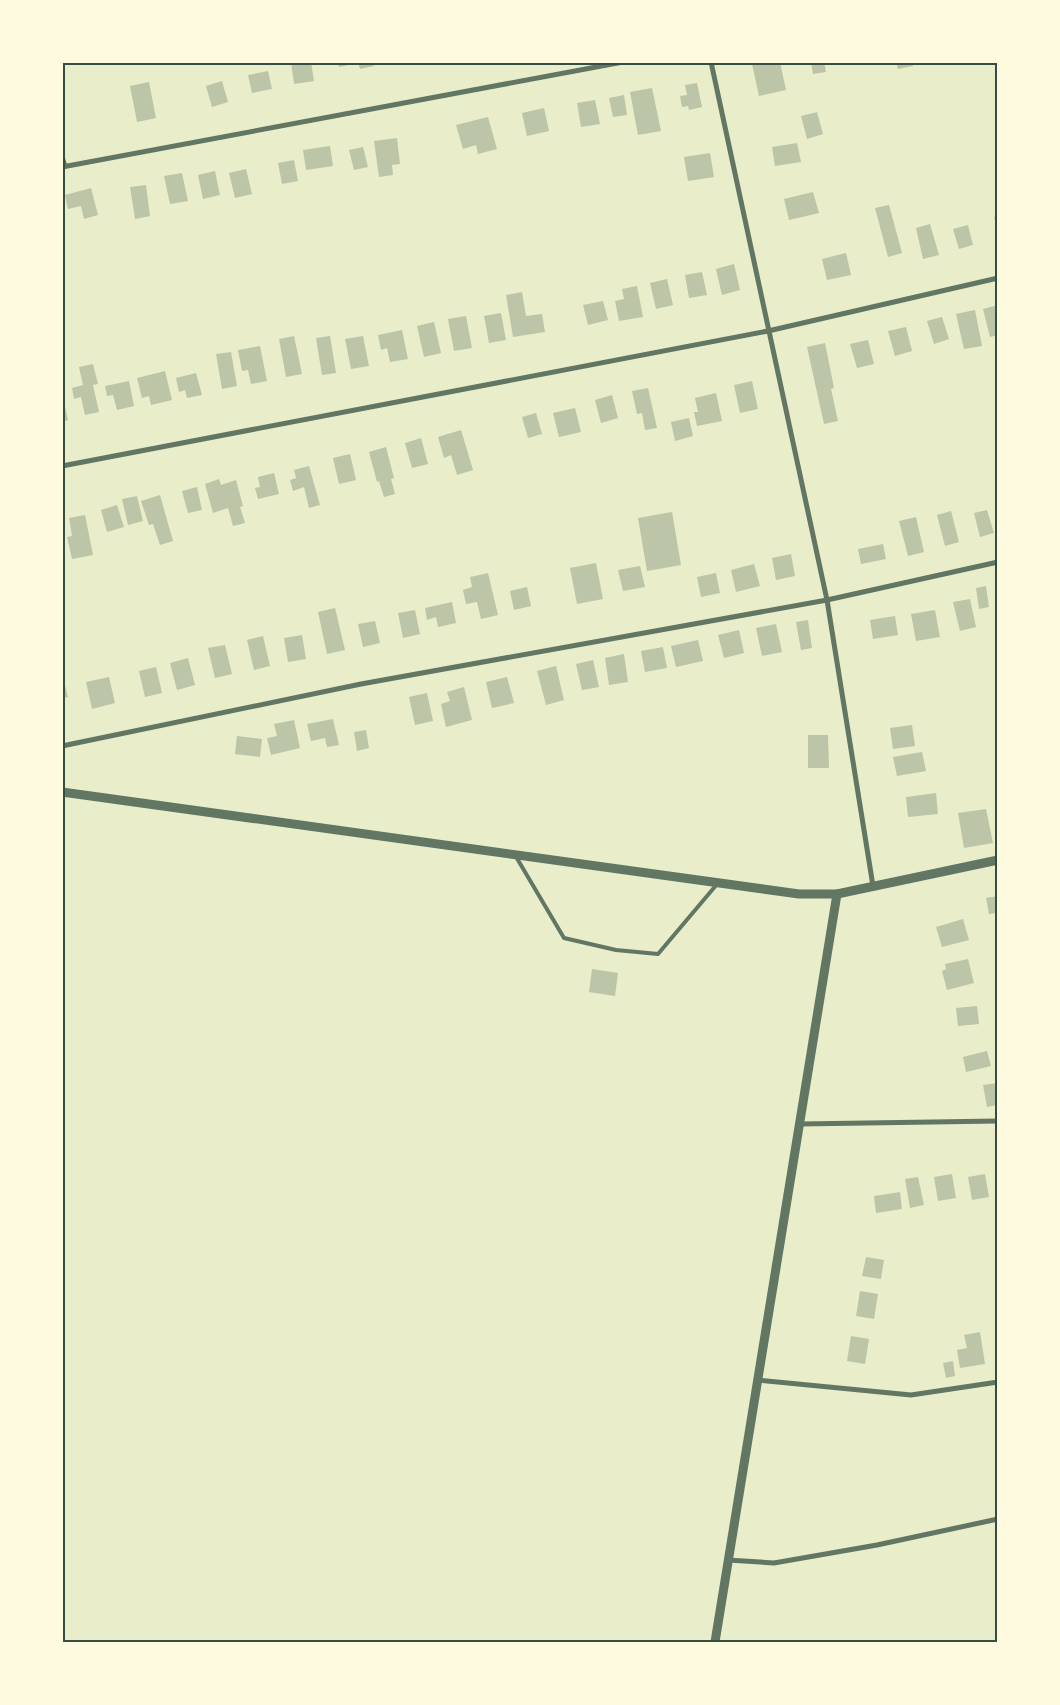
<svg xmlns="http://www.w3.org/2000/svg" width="1060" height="1705" viewBox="0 0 1060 1705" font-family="Barlow,sans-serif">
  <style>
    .building { fill: #bcc5a7 }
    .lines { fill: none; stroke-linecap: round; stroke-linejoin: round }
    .service { stroke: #617663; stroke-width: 4 }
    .minor { stroke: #617663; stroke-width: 5 }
    .tertiary { stroke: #617663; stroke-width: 9 }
    .neatline { fill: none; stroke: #344e41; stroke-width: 2 }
  </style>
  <rect width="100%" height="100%" fill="#e9edc9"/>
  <g class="building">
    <polygon points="291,62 311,62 314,81 294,84"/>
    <polygon points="338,62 357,62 357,63 339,67"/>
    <polygon points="358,62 373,62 374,66 360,69"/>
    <polygon points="759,62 780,62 786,90 759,96 752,64"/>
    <polygon points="811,62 824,62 826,72 813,74"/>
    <polygon points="896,62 912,62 913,66 898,69"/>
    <polygon points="268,71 272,89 252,93 248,75"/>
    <polygon points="222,81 228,102 212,107 206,86"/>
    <polygon points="149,82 156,118 137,122 130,86"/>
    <polygon points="697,83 702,107 689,110 688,106 682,107 680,96 687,95 685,85"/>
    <polygon points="652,88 661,131 638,135 630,92"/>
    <polygon points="624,95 627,115 613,117 609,98"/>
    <polygon points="595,100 600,124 581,127 577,103"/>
    <polygon points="544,108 549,131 527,136 522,113"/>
    <polygon points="817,112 823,134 807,139 801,116"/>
    <polygon points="488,117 497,149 478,154 476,145 463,149 456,125"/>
    <polygon points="397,138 400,164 392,165 393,175 379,177 374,141"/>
    <polygon points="797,143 801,162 775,166 772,147"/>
    <polygon points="330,146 333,166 306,170 303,150"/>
    <polygon points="363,147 368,167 354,170 349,150"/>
    <polygon points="710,153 714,177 688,181 684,157"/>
    <polygon points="294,160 298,181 282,184 278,163"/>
    <polygon points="246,169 252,194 235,198 229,173"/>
    <polygon points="215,171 220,195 203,199 198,175"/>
    <polygon points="182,173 188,201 170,204 164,176"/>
    <polygon points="146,185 150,216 135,219 130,187"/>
    <polygon points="91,188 98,215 84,219 81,206 68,209 65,195"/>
    <polygon points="813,192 819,213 789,220 784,199"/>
    <polygon points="889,205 902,253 888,257 875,208"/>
    <polygon points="998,216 998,230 997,230 994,217"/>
    <polygon points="930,224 939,255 923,259 916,228"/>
    <polygon points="968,225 973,245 959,249 953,229"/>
    <polygon points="846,253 851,275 827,280 822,259"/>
    <polygon points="734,264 740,290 722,295 716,269"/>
    <polygon points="702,272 707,295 689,298 685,275"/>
    <polygon points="667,279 673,305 656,309 650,283"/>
    <polygon points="637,286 643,317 619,321 615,301 624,299 622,289"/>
    <polygon points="522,292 526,316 542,314 545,332 513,337 506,295"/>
    <polygon points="603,301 608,320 588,325 583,305"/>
    <polygon points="998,305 998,335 990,337 983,309"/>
    <polygon points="975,310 982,346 964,349 956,314"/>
    <polygon points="501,313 506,340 489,343 484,316"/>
    <polygon points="466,316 472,348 454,351 448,319"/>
    <polygon points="942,317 949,339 934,344 927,321"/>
    <polygon points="434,322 441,353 424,357 417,326"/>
    <polygon points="906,327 912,351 895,356 888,331"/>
    <polygon points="402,330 408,359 390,362 387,348 381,350 378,335"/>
    <polygon points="294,336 302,374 286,377 279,339"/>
    <polygon points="330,336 336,373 322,375 316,338"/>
    <polygon points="363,336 369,366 351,369 345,339"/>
    <polygon points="868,340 874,364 857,368 850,344"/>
    <polygon points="825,343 834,388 831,389 838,421 824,424 807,347"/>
    <polygon points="260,346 267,381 251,384 248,370 242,371 238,350"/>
    <polygon points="231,352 237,386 222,389 216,354"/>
    <polygon points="93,364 98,384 93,385 99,412 85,415 81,397 74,399 72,388 83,385 79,367"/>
    <polygon points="165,371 172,400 151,405 149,396 142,398 137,378"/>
    <polygon points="196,373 202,395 187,398 185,390 179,392 176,378"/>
    <polygon points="129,381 134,406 117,410 113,395 107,396 105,386"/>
    <polygon points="752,381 758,409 740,413 734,385"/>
    <polygon points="648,388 657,428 645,430 642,413 637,414 632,391"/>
    <polygon points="716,393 722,421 697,426 694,412 698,412 695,398"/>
    <polygon points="62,394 68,420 62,422"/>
    <polygon points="612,395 618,418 601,423 595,400"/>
    <polygon points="575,408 581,432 559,437 553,413"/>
    <polygon points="536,413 542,434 528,438 522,417"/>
    <polygon points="689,418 693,436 675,441 671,422"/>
    <polygon points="461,430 473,470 457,475 451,455 444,458 438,437"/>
    <polygon points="421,438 428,464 412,468 405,443"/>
    <polygon points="386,447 394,478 391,479 395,494 384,497 379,481 377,482 369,452"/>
    <polygon points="350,454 356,480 339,484 333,458"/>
    <polygon points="309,466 320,505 309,508 304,487 293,491 290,480 296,478 294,470"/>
    <polygon points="274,473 279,494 258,499 255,488 260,487 258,477"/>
    <polygon points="219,479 221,485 236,480 243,506 240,507 245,523 233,526 228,508 213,513 205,484"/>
    <polygon points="197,487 202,510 188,513 182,491"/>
    <polygon points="160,495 173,541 160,545 153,524 149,525 141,501"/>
    <polygon points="137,496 143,521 128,525 122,499"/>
    <polygon points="117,505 124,527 107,532 101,510"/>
    <polygon points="987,510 994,533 980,537 974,513"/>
    <polygon points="951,511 959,542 945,546 937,515"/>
    <polygon points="672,512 681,565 647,571 638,518"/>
    <polygon points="85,515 93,555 72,559 67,537 72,536 69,518"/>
    <polygon points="916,517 924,552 908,556 899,521"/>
    <polygon points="883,544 886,559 861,564 858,549"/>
    <polygon points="791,554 795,576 776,580 772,558"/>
    <polygon points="596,563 603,599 577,604 570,568"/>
    <polygon points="754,564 760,586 736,592 731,570"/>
    <polygon points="640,566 645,587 623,591 618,570"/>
    <polygon points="488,573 498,615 481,619 477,602 466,604 463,590 472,587 470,577"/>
    <polygon points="716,573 720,593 701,597 697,577"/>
    <polygon points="986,586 989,607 979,609 976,588"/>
    <polygon points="527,587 531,606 514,610 510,591"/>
    <polygon points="970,599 976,627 960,631 953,602"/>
    <polygon points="452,602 456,623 438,627 436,617 427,620 425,608"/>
    <polygon points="335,608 345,650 327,654 318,612"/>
    <polygon points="415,610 420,634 403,638 398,613"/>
    <polygon points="935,610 940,637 916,641 911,614"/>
    <polygon points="895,616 898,635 873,639 870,620"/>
    <polygon points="808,620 812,648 801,650 796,622"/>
    <polygon points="375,621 380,643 363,647 358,624"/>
    <polygon points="776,624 782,652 762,656 756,628"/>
    <polygon points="739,630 744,653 724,658 718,635"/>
    <polygon points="302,635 306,659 288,662 284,638"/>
    <polygon points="263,636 270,666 254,670 247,640"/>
    <polygon points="698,640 703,661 676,667 671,646"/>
    <polygon points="225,645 232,674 215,678 208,648"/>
    <polygon points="663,647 667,668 645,672 641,651"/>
    <polygon points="624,654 628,682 609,685 605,658"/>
    <polygon points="188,658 195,685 177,690 170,663"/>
    <polygon points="593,660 599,687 582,690 576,664"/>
    <polygon points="556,666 564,700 546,705 537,671"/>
    <polygon points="156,667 162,693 145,697 139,671"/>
    <polygon points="62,674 68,697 62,698"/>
    <polygon points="109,677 115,703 92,709 86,682"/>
    <polygon points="507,677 514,703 492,708 486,682"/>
    <polygon points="464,687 472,720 446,727 441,704 450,701 447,692"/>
    <polygon points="427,693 433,721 415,725 409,697"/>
    <polygon points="333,719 339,745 327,747 325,738 311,741 307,724"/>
    <polygon points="294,720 300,748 271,755 267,738 277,736 274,724"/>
    <polygon points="912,725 915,746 893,749 890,728"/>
    <polygon points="366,730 369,748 357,751 354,732"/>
    <polygon points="808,735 828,735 829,768 808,768"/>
    <polygon points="237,736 262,739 260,757 235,754"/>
    <polygon points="922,752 926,771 897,776 893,757"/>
    <polygon points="936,793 938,814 908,817 906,797"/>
    <polygon points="986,809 993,843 964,848 958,813"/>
    <polygon points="998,896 998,913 989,914 986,898"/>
    <polygon points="963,919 969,940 942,947 936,927"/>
    <polygon points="968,959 974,983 947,990 942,971 946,969 945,964"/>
    <polygon points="592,969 618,973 615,996 589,992"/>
    <polygon points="977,1006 979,1024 958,1026 956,1008"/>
    <polygon points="987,1051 991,1066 966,1072 963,1057"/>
    <polygon points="998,1083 998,1105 987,1107 983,1085"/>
    <polygon points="952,1174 956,1198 938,1201 934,1177"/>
    <polygon points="985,1174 989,1197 972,1200 968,1177"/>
    <polygon points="918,1177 924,1205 910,1208 905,1179"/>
    <polygon points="900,1192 902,1209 876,1213 874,1196"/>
    <polygon points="866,1257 884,1260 881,1279 862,1276"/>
    <polygon points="860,1291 878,1294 874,1319 856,1316"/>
    <polygon points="980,1332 985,1364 960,1368 957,1350 967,1348 964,1335"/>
    <polygon points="851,1336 869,1339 865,1364 847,1361"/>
    <polygon points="953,1361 955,1376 946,1378 943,1363"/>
  </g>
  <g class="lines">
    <polyline class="service" points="515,855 564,938 616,950 658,954 718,883"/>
    <g class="minor">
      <polyline points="711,62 827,600 873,886"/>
      <polyline points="62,157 65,166"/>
      <polyline points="62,167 623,62"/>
      <polyline points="62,466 768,331 998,278"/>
      <polyline points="62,746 361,684 827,600 998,562"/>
      <polyline points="800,1124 998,1121"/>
      <polyline points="758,1380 911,1395 998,1382"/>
      <polyline points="728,1560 774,1563 877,1545 998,1519"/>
    </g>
    <g class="tertiary">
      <polyline points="62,792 799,894 837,894 998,860"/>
      <polyline points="715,1642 837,894"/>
    </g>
  </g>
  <rect width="1060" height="1705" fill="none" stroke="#fefae0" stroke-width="128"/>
  <rect x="64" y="64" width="932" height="1577" class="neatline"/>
</svg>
